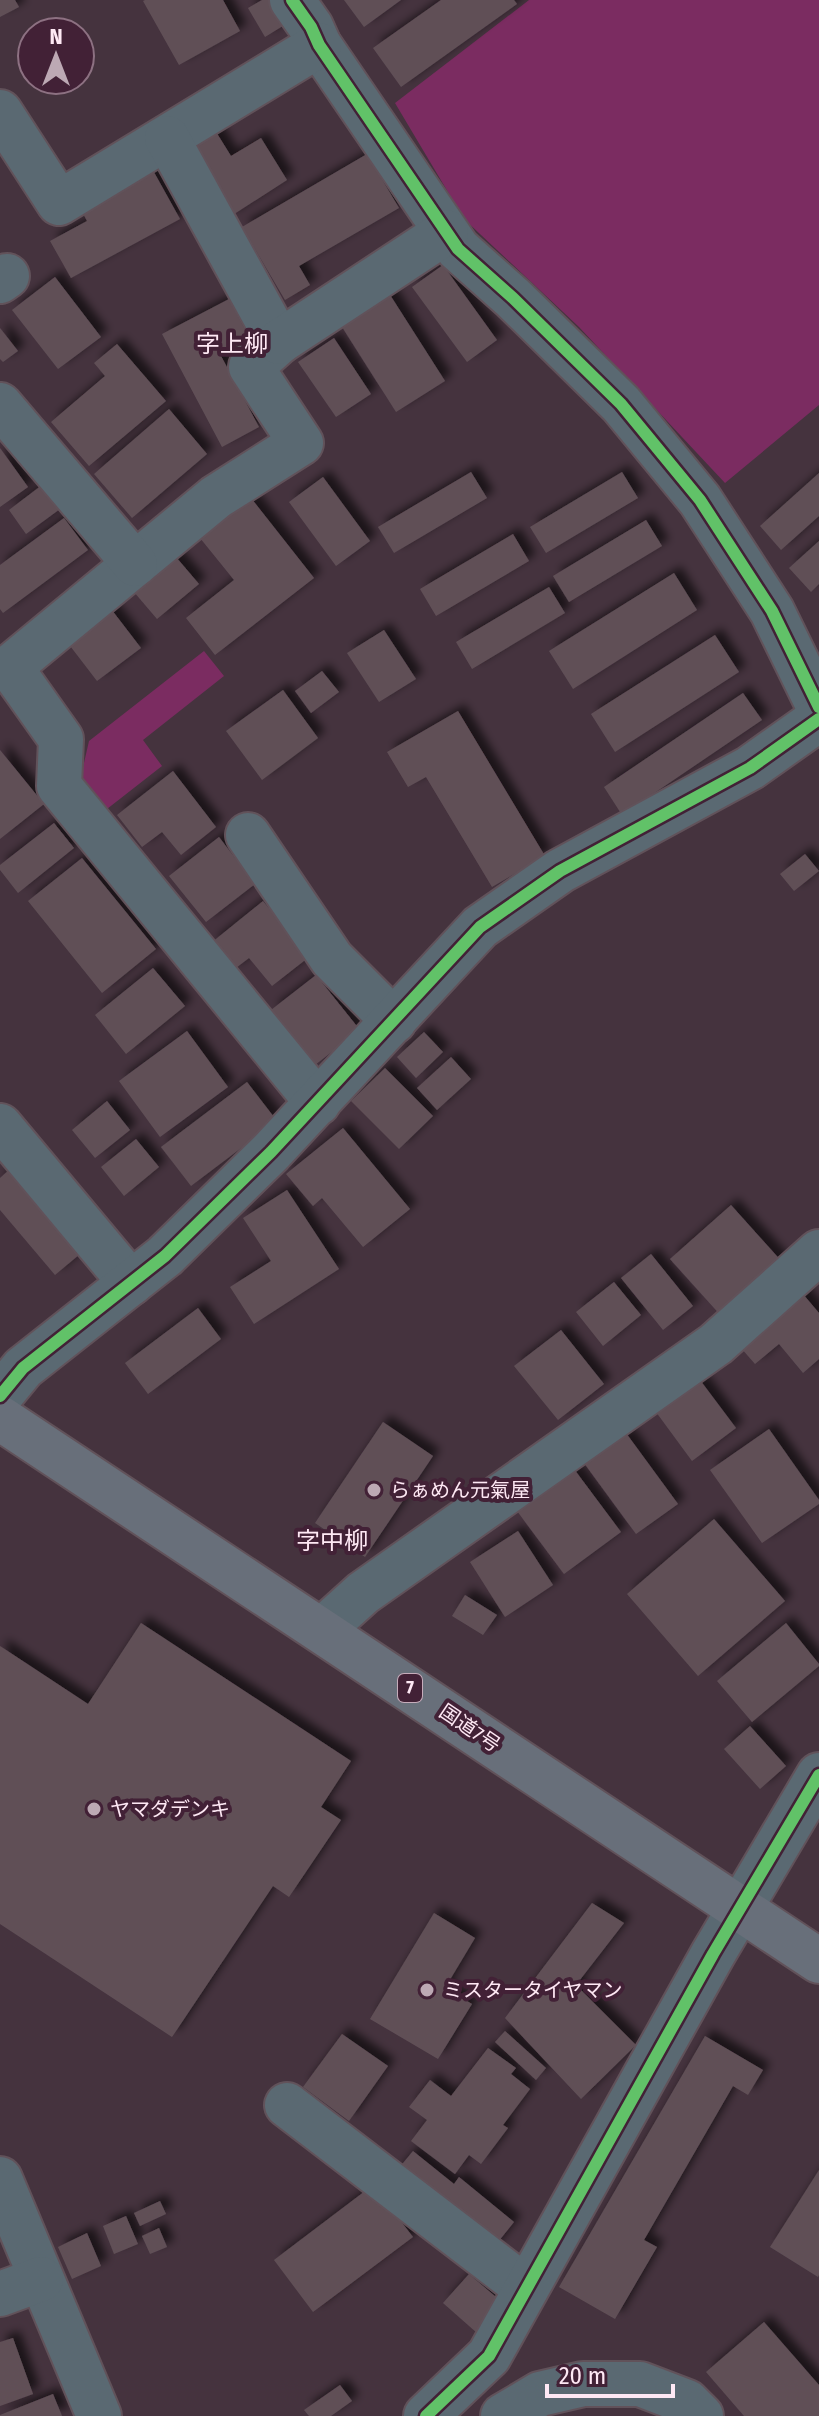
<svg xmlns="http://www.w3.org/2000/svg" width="819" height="2416" viewBox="0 0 819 2416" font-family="'Fira Sans Condensed','Noto Sans JP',sans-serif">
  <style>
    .green { fill: #7b2c61 }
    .building { fill: #605057; filter: url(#shadow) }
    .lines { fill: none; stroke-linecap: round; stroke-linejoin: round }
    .minor-casing { stroke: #61525a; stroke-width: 48 }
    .highway-casing { stroke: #61525a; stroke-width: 48 }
    .minor { stroke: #5a6972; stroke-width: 44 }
    .highway { stroke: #686f7a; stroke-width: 44 }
    .cycleway-casing { stroke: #422136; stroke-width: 17 }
    .cycleway { stroke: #61c268; stroke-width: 12 }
    .poi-dot { fill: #bda9b4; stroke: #422136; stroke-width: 3 }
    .labels { text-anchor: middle; stroke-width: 8; stroke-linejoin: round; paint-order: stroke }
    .shield { fill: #422136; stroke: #c6acbb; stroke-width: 2 }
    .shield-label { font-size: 18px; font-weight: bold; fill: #fee8f4 }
    .poi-label { font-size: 20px; fill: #fee8f4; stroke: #422136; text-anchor: start }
    .street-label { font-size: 20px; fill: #fee8f4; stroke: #422136 }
    .quarter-label { font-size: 24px; fill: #fee8f4; stroke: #422136 }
  </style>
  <defs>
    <filter id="shadow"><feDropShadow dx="7" dy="-7" stdDeviation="4" flood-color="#0009"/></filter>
  </defs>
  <rect width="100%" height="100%" fill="#45333e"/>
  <g class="green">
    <polygon points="529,0 819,0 819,405 725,483 579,327 464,219 395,103"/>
    <polygon points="204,651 224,676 143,740 162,766 107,809 81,776 89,741"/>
  </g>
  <g class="building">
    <polygon points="0,0 15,0 19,7 0,17"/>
    <polygon points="145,0 223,0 240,31 179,65 143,1"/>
    <polygon points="262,0 271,0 286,24 265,37 248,8"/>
    <polygon points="344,0 401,0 364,27"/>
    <polygon points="441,0 514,0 517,4 401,87 373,48"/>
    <polygon points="213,127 231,156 261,138 287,180 228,218 183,146"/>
    <polygon points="367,154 399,208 299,266 310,285 285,300 242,227"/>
    <polygon points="150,165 180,219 71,278 50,241 87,221 78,204"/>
    <polygon points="443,265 497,340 467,362 412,287"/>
    <polygon points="55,277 101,337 58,369 12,310"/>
    <polygon points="385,287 445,381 396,412 337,319"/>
    <polygon points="229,299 250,339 220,354 259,427 222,447 162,334"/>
    <polygon points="0,328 18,351 3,362 0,359"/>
    <polygon points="334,338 371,394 336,417 298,362"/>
    <polygon points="117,344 166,401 89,466 51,422 105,376 94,363"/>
    <polygon points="169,409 207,454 132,518 94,474"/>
    <polygon points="0,448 28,487 0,507"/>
    <polygon points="471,472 487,498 394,553 378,527"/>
    <polygon points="622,472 638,498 546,553 530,527"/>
    <polygon points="819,473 819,516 781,550 760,526"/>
    <polygon points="323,477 370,541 336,566 289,502"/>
    <polygon points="42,485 60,509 26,534 9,510"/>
    <polygon points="251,498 314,578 215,655 186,618 234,580 200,538"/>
    <polygon points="64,518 88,550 3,613 0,609 0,565"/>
    <polygon points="646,520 662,546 569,602 553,576"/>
    <polygon points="513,534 529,561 436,616 420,589"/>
    <polygon points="819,541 819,584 811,592 789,568"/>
    <polygon points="170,550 199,584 157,619 128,585"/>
    <polygon points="674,573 697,610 573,689 549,651"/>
    <polygon points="549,587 565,613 472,669 456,642"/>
    <polygon points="108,605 141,648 97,681 64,638"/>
    <polygon points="384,630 416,679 379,702 347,653"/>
    <polygon points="715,635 739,672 615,752 591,714"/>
    <polygon points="322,671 339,692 311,713 295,691"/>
    <polygon points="283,690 318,738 262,780 226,731"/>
    <polygon points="743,693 762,720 622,815 604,787"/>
    <polygon points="458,711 545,856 492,887 426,777 408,787 387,752"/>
    <polygon points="0,750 44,804 0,839"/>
    <polygon points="173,771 216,827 181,855 162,832 142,847 117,815"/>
    <polygon points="54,823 74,848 18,893 0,870 0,865"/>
    <polygon points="219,837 255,884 206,922 169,876"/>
    <polygon points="805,854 819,871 794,891 780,874"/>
    <polygon points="82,858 156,949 102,993 28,901"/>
    <polygon points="263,901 309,957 272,986 249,958 232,971 211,943"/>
    <polygon points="153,968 185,1006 126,1054 95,1015"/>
    <polygon points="316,975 360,1030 315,1065 271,1010"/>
    <polygon points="187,1031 228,1087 160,1137 119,1081"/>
    <polygon points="424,1032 443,1052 416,1078 397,1057"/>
    <polygon points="451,1057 471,1079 437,1110 417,1088"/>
    <polygon points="385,1068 433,1116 399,1149 351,1101"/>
    <polygon points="247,1082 277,1121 191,1186 161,1147"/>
    <polygon points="107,1101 130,1130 95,1158 72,1130"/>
    <polygon points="343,1128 410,1209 363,1247 322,1198 313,1206 286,1174"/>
    <polygon points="136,1139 159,1167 124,1196 101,1167"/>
    <polygon points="10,1169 80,1254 55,1275 0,1210 0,1178"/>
    <polygon points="287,1190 339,1269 254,1324 230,1287 271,1261 243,1218"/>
    <polygon points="731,1205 784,1264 723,1318 670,1259"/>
    <polygon points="651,1254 693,1306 663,1330 621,1278"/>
    <polygon points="614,1282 641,1315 603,1346 576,1312"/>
    <polygon points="797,1287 819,1313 819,1359 803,1373 779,1344 755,1364 734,1340"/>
    <polygon points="198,1308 221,1339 148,1394 125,1363"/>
    <polygon points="561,1330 604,1384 558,1420 514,1366"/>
    <polygon points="700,1380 736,1428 692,1461 656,1412"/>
    <polygon points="383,1422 433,1456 365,1557 315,1523"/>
    <polygon points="769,1429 819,1500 819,1504 762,1543 710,1470"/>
    <polygon points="626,1433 678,1504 636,1534 584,1463"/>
    <polygon points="574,1469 621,1532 564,1574 517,1511"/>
    <polygon points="714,1519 785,1601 698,1676 627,1594"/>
    <polygon points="518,1531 553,1585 505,1617 470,1562"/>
    <polygon points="465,1595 497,1615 483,1635 452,1616"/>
    <polygon points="141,1623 351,1761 321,1807 341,1820 289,1897 273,1886 172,2037 0,1924 0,1646 88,1704"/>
    <polygon points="786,1623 819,1664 819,1666 752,1722 717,1681"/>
    <polygon points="750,1726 786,1766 760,1789 724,1749"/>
    <polygon points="592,1903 624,1923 576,1985 636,2045 581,2099 505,2018"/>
    <polygon points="434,1913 475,1938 445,1988 472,2004 438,2059 370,2019"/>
    <polygon points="505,2031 546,2068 536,2080 495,2042"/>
    <polygon points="342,2034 388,2066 349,2121 303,2087"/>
    <polygon points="705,2036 763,2070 748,2095 733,2086 644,2240 657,2247 615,2319 559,2287"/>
    <polygon points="488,2048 516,2068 511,2074 530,2089 503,2125 508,2128 481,2164 469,2155 455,2174 411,2141 427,2120 409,2107 430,2080 451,2096"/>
    <polygon points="413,2151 454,2184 459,2177 514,2222 490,2252 394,2174"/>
    <polygon points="819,2170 819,2275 818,2277 770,2247"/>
    <polygon points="373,2185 413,2237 313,2312 274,2260"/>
    <polygon points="160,2201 166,2214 140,2226 134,2213"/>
    <polygon points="126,2216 138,2244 114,2254 103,2226"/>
    <polygon points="159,2228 167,2247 150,2254 142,2236"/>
    <polygon points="87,2233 101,2266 72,2279 58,2247"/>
    <polygon points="469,2274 503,2303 477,2333 443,2303"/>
    <polygon points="764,2322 819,2385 819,2416 744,2416 706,2372"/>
    <polygon points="13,2338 33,2394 0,2406 0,2342"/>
    <polygon points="340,2385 352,2401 331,2416 309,2416 304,2410"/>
    <polygon points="53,2394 62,2416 0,2416 0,2415"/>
  </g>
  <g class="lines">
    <defs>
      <g id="minor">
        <polyline points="292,0 311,27 319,45 458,249 513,298 621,404 700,500 772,611 819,707"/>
        <polyline points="0,112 59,203 319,45"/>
        <polyline points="167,138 279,342 251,367 301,443 216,497 10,667 61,739 59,786 318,1103"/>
        <polyline points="0,281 7,276"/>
        <polyline points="279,342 446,232"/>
        <polyline points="0,405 135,564"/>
        <polyline points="248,835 332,959 394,1021"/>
        <polyline points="0,1126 131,1283"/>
        <polyline points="0,1396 23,1368 165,1256 271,1152 480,927 560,871 750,768 819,719"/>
        <polyline points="322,1630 363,1593 716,1344 819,1252"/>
        <polyline points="287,2105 526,2288"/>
        <polyline points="0,2179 99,2416"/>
        <polyline points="0,2294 41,2279"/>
        <polyline points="426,2416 489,2356 713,1954 819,1775"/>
        <polyline points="503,2416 540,2394 583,2384 640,2384 687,2402 701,2416"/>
      </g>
      <polyline id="highway" points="0,1418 819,1961"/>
    </defs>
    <use href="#minor" class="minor-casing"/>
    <use href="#highway" class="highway-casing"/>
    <use href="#minor" class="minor"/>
    <use href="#highway" class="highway"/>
    <defs>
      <g id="cycleway">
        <polyline points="292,0 311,27 319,45 458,249 513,298 621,404 700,500 772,611 819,707"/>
        <polyline points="0,1396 23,1368 165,1256 271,1152 480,927 560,871 750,768 819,719"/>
        <polyline points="426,2416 489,2356 713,1954 819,1775"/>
      </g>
    </defs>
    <use href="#cycleway" class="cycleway-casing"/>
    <use href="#cycleway" class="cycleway"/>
  </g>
  <g class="poi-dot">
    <circle cx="374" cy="1490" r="8"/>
    <circle cx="94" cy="1809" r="8"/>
    <circle cx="427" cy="1990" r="8"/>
  </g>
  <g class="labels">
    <rect class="shield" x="398" y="1674" width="24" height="28" rx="6"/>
    <g class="shield-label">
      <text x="410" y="1694">7</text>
    </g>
    <g class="poi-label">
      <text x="390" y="1497">らぁめん元氣屋</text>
      <text x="110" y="1816">ヤマダデンキ</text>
      <text x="443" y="1997">ミスタータイヤマン</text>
    </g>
    <g class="street-label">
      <text transform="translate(470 1728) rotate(34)" y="7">国道7号</text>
    </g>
    <g class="quarter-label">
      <text x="232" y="352">字上柳</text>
      <text x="332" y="1549">字中柳</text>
    </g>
  </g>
  <g transform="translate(56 56)"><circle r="38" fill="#422136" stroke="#8d7182" stroke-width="2"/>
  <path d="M0-6L14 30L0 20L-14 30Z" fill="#bda9b4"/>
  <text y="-12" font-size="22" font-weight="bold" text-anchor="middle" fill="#fee8f4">N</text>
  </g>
  <path d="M547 2384v12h126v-12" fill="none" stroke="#fee8f4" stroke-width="4"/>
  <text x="559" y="2384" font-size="24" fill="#fee8f4" stroke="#422136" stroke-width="6" paint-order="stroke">20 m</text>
</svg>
